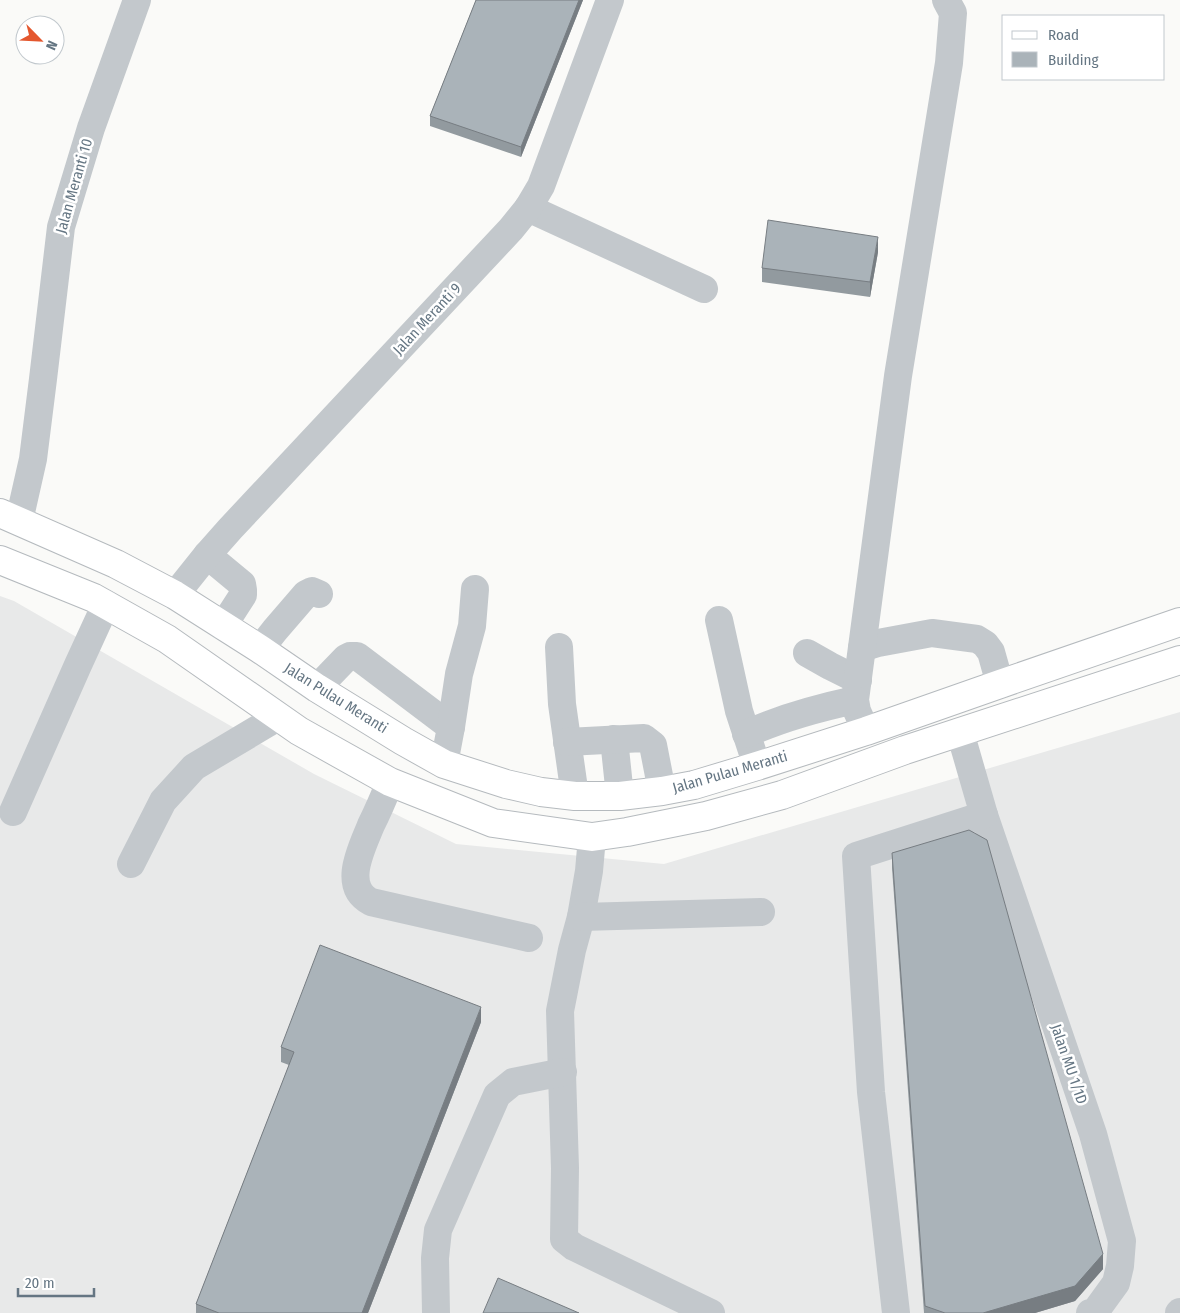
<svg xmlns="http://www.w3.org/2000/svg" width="1180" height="1313" viewBox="0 0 1180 1313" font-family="'Fira Sans Condensed',sans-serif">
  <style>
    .built { fill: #e8e9e9 }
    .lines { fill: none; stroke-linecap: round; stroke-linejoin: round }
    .major-casing { stroke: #b5babe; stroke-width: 30 }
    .minor { stroke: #c3c8cc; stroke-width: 28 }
    .major { stroke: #fff; stroke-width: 28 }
    .wall { fill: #929a9f }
    .shaded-wall { fill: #777d82 }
    .building { fill: #aab3b9; stroke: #777d82 }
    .labels { text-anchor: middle; stroke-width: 5; stroke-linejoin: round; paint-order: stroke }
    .street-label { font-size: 15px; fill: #657683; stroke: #fff }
  </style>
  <rect width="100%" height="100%" fill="#fafaf8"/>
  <polygon class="built" points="0,596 14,601 314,774 456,844 664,864 1180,712 1180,1313 0,1313"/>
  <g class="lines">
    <defs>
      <g id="major">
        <polyline points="0,513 116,564 175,595 260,649 317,688 403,741 444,764 506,784 541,792 575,796 620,796 662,791 694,785 757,766 866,731 1000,684 1180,622"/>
        <polyline points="0,560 94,598 167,639 299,731 390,782 493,823 592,837 627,832 706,816 782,795 905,750 1180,660"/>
      </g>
    </defs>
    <use href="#major" class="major-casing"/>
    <g class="minor">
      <polyline points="528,208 704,289"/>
      <polyline points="19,521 33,459 43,379 61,227 91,128 137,0"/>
      <polyline points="207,555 242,584 243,590 243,595 223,626"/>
      <polyline points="175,595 207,555 230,529 511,229 528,208 541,186 610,0"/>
      <polyline points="719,620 739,711 757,766"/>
      <polyline points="559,647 562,704 575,796"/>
      <polyline points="862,648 878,643 932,633 977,639 985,644 991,652 1000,684"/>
      <polyline points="260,649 275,630 306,594 312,591 319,594"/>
      <polyline points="807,653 830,666 858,680"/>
      <polyline points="317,688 346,658 350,656 357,656 451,727 444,764"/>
      <polyline points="451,727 459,674 472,626 475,589"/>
      <polyline points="866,731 857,711 855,700 898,376 949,63 953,13 946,0"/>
      <path d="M746,734C781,718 818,708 855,700"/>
      <polyline points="614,739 620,796"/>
      <polyline points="567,742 644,738 653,745 662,791"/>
      <path d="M390,782C384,797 378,811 371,825C362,848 341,886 371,902L529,938"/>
      <polyline points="13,812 78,665 106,604"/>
      <polyline points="984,815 1093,1134 1122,1241 1120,1266 1116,1283 1095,1312 1090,1313"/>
      <polyline points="592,837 589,871 581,917 572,950 560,1011 565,1168 564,1239 574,1247 711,1313"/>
      <polyline points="131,864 163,801 194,767 278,717"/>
      <polyline points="581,917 761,912"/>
      <polyline points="436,1313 435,1258 438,1230 497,1095 513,1082 563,1072"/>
      <polyline points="896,1313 871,1092 856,856 984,815 960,732"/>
      <polyline points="1179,1313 1180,1312"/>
    </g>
    <use href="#major" class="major"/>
  </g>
  <g class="wall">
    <polygon points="476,0 583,0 521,157 430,126 430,116"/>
    <polygon points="878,252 870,297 762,282 762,268"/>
    <polygon points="892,853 1103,1269 1075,1301 1035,1313 924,1313 892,868"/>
    <polygon points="481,1022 368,1313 196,1313 196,1304 289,1065 281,1062 281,1047"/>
  </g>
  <g class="shaded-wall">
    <polygon points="579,0 583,0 521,157 521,147"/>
    <polygon points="878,237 878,252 870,297 870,282"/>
    <polygon points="481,1007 481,1022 368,1313 362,1313"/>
    <polygon points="1103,1254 1103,1269 1075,1301 1035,1313 983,1313"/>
  </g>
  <g class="building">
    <polygon points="476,0 579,0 521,147 430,116"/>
    <polygon points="768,220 878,237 870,282 762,268"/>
    <polygon points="969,830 987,840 1103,1254 1075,1286 983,1313 945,1313 925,1306 892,853"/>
    <polygon points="320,945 481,1007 362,1313 219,1313 196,1304 294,1052 281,1047"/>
    <polygon points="498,1278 579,1313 483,1313"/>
  </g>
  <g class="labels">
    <g class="street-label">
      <text transform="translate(74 186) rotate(-74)" y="5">Jalan Meranti 10</text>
      <text transform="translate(427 319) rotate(-47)" y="5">Jalan Meranti 9</text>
      <text transform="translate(336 698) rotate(32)" y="5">Jalan Pulau Meranti</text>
      <text transform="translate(730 772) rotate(-16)" y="5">Jalan Pulau Meranti</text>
      <text transform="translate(1069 1064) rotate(71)" y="5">Jalan MU 1/1D</text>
    </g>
  </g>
  <rect x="1002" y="15" width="162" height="65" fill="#ffffff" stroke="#c1c8cd"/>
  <rect x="1012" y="31" width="25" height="8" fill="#ffffff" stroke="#c1c8cd"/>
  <text x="1048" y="40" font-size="15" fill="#657683">Road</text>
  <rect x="1012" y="52" width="25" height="15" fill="#aab3b9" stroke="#c1c8cd"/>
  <text x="1048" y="65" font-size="15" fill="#657683">Building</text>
  <g transform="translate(40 40) rotate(114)"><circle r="24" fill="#ffffff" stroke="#c1c8cd"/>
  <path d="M0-4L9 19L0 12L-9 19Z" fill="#e4572e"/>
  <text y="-8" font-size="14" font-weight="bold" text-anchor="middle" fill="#657683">N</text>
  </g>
  <path d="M18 1288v8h76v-8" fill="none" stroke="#657683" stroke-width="2.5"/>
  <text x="25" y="1288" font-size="15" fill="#657683" stroke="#ffffff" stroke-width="4" paint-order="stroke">20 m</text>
</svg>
